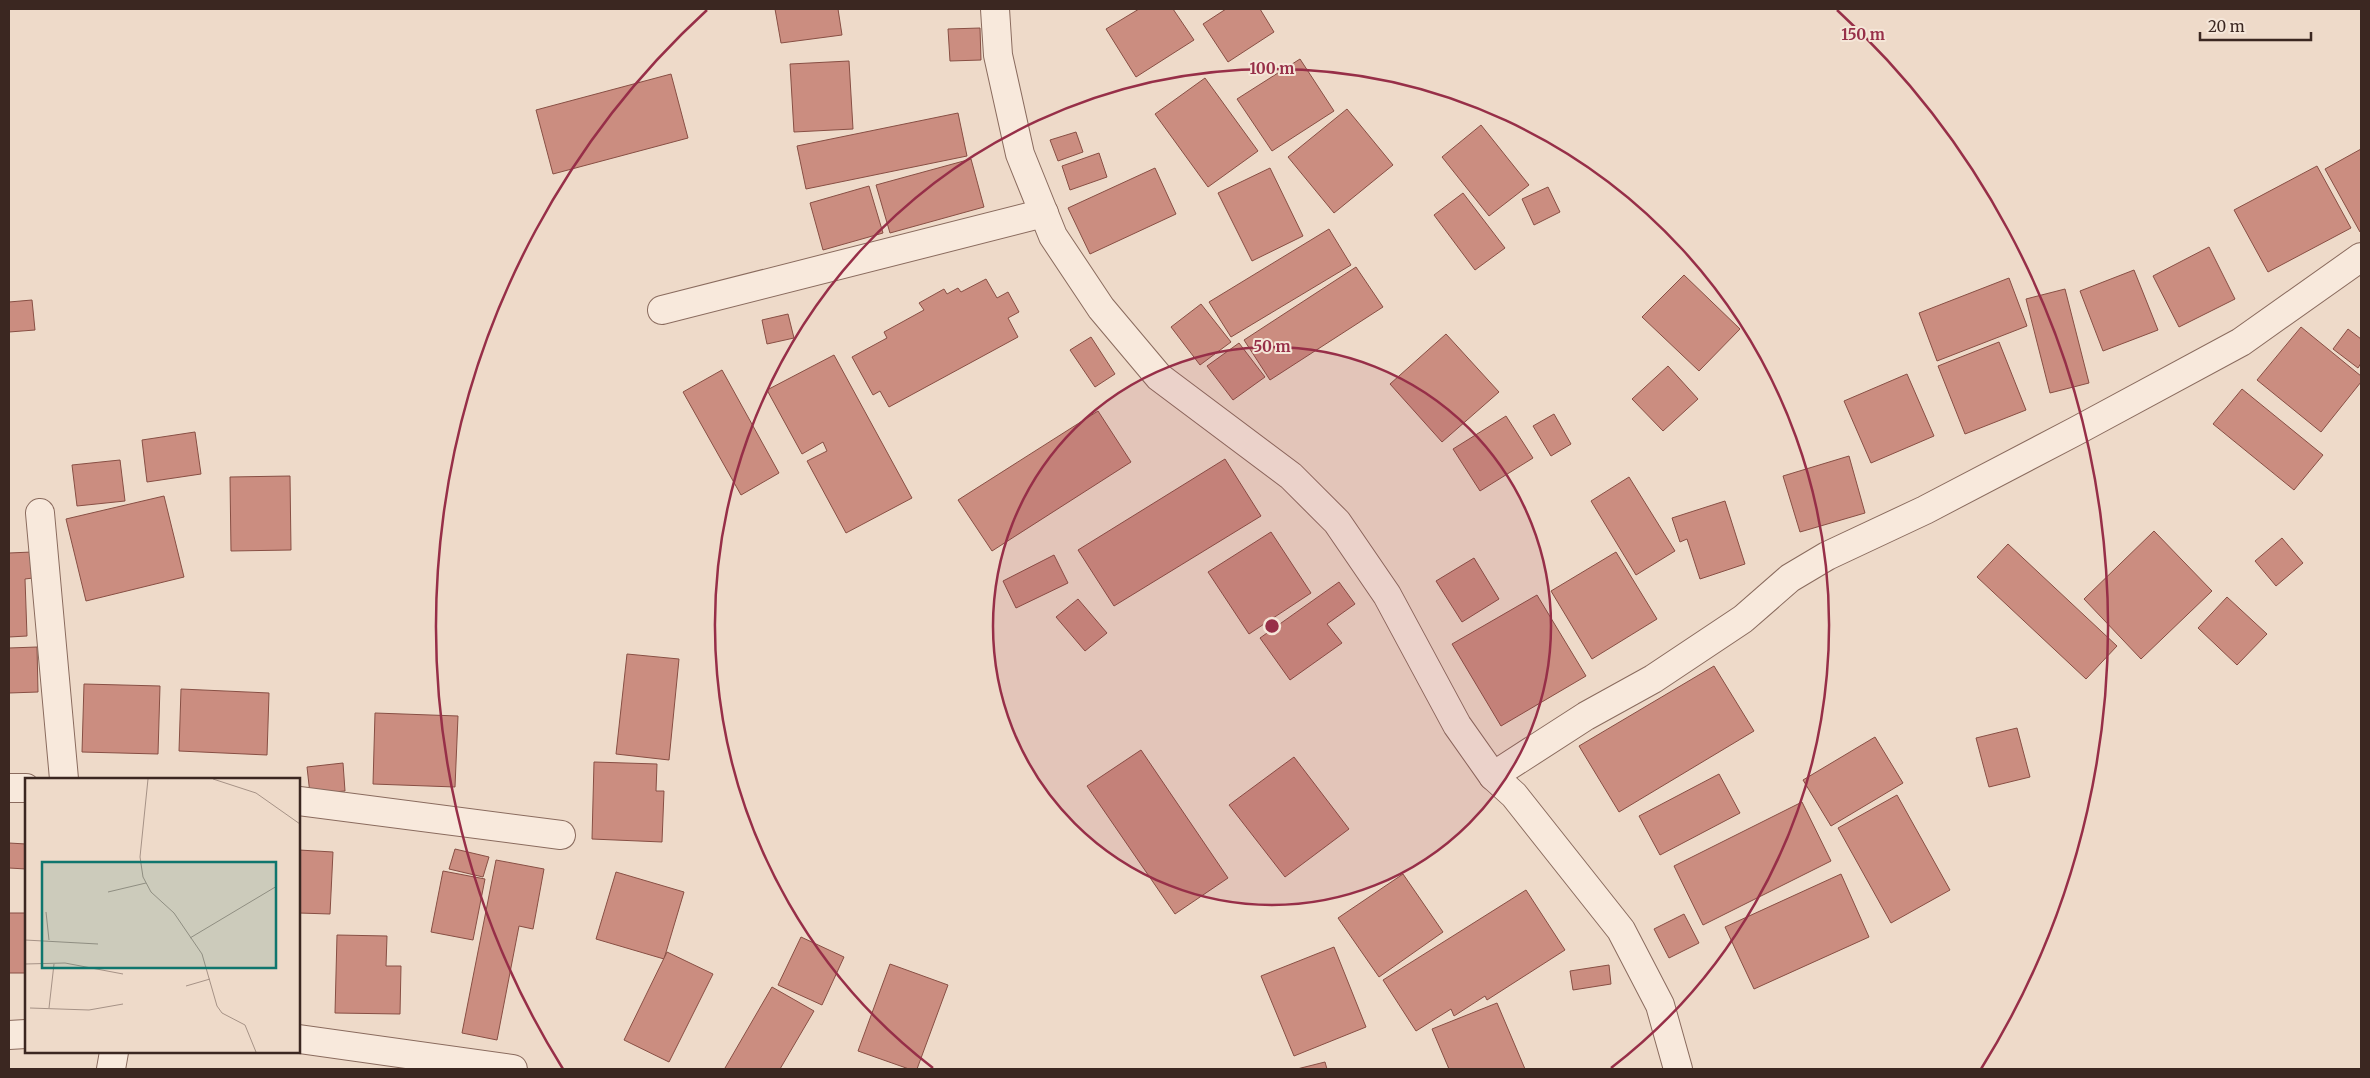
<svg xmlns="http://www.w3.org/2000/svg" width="2370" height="1078" viewBox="0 0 2370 1078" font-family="Merriweather,serif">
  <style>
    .building { fill: #cb8d80; stroke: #884f44 }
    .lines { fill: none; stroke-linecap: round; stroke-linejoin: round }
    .minor-casing { stroke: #8a6b5e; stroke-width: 30 }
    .minor { stroke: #f8e9dc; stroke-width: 28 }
    .ring { fill: none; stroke: #972f48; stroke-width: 2.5 }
    .inset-road { fill: none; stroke: #a69286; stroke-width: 1 }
    .view { fill: #0f766e; fill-opacity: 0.15; stroke: #0f766e; stroke-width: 2.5 }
    .inset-edge { fill: none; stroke: #3b2721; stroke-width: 2.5 }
    .centre { fill: #972f48; stroke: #f5e6d8; stroke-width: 2.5 }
    .ring-label { font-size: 15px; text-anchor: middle; font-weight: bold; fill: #972f48; stroke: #f5e6d8; stroke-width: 4; stroke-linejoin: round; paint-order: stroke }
  </style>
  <rect width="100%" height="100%" fill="#eedac9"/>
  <g class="building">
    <polygon points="775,9 838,9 842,35 781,43"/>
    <polygon points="1139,9 1173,9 1194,40 1136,77 1106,29"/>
    <polygon points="1226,9 1260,9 1274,32 1228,62 1203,24"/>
    <polygon points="980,28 981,60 950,61 948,29"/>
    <polygon points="1300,59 1334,111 1272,151 1237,99"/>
    <polygon points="849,61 853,129 794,132 790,64"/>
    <polygon points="671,74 688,138 553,174 536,110"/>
    <polygon points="1205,78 1258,151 1208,187 1155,114"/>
    <polygon points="1347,109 1393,165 1334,213 1288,157"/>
    <polygon points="958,113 967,156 806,189 797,146"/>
    <polygon points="1481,125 1529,185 1489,216 1442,157"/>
    <polygon points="1076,132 1083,152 1058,161 1050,140"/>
    <polygon points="2361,149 2361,231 2360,232 2325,169"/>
    <polygon points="1099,153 1107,177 1070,190 1062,166"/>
    <polygon points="971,159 984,207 890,233 876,185"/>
    <polygon points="2317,166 2351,228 2268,272 2234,210"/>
    <polygon points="1155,168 1176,214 1090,254 1068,208"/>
    <polygon points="1270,168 1303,236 1252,261 1218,193"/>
    <polygon points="869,186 883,233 823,250 810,203"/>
    <polygon points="1548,187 1560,212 1534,225 1522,199"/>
    <polygon points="1463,193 1505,248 1475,270 1434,215"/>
    <polygon points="1329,229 1351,265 1231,337 1209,302"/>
    <polygon points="2209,247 2235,299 2179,327 2153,276"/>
    <polygon points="1356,267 1383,307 1270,380 1244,340"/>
    <polygon points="2134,270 2158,330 2103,351 2080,291"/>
    <polygon points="1684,275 1740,329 1699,371 1642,317"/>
    <polygon points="2009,278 2027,326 1937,361 1919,313"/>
    <polygon points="986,279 997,298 1008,292 1019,312 1008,318 1018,337 889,407 880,391 873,395 852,357 887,338 884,332 924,310 919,303 944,289 947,294 958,288 961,292"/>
    <polygon points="2065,289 2089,383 2050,393 2026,299"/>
    <polygon points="32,300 35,330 9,332 9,302"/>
    <polygon points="1201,304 1231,342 1200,365 1171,327"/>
    <polygon points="788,314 794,338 767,344 762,320"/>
    <polygon points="2301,327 2361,376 2361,382 2321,432 2257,380"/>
    <polygon points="2348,329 2361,339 2361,363 2358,368 2333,349"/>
    <polygon points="1446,334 1499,392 1442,442 1390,384"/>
    <polygon points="1091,337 1115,374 1095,387 1070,350"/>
    <polygon points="1999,342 2026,410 1965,434 1938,366"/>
    <polygon points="1239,343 1265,377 1233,400 1207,366"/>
    <polygon points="834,355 912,498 846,533 807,461 827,451 823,442 802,454 767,390"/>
    <polygon points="1668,366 1698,399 1663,431 1632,399"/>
    <polygon points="722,370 779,473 741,495 683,392"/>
    <polygon points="1907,374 1934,436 1871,463 1844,401"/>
    <polygon points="2242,389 2323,455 2294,490 2213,424"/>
    <polygon points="1098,411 1131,462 992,551 958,500"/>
    <polygon points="1554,414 1571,444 1551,456 1533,426"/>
    <polygon points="1506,416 1533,458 1480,491 1453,449"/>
    <polygon points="195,432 201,474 147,482 142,440"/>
    <polygon points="1849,456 1865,513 1800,532 1783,476"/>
    <polygon points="1225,459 1261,516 1114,606 1078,550"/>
    <polygon points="120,460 125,501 77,506 72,465"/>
    <polygon points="290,476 291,550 231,551 230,477"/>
    <polygon points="1629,477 1675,551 1636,575 1591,501"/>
    <polygon points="164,496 184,577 86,601 66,519"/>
    <polygon points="1725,501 1745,564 1700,579 1687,539 1680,542 1672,518"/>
    <polygon points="2154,531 2212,591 2141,659 2084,599"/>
    <polygon points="1271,532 1311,593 1249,634 1208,572"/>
    <polygon points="2282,538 2303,563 2276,586 2255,561"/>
    <polygon points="2008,544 2117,646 2086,679 1977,577"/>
    <polygon points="32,552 33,578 25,579 27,636 9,637 9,553"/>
    <polygon points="1616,552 1657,619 1592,659 1551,591"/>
    <polygon points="1054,555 1068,583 1016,608 1003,581"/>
    <polygon points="1474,558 1499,599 1462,622 1436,581"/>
    <polygon points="1339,582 1355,604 1327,624 1342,643 1290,680 1260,638"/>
    <polygon points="1537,595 1586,676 1501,726 1452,644"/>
    <polygon points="2227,597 2267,634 2237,665 2198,628"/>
    <polygon points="1078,599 1107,633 1085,651 1056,617"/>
    <polygon points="37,647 38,692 9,693 9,648"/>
    <polygon points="627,654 679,659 669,760 616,754"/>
    <polygon points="1714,666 1754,731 1619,812 1579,746"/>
    <polygon points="84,684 160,686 158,754 82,752"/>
    <polygon points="181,689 269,693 267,755 179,751"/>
    <polygon points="375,713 458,716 455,787 373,784"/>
    <polygon points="2017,728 2030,777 1989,787 1976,738"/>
    <polygon points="1875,737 1903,783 1831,826 1803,780"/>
    <polygon points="1141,750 1228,878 1175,914 1087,786"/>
    <polygon points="1294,757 1349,829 1285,877 1229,805"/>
    <polygon points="594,762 657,764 656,791 664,791 662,842 592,839"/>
    <polygon points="343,763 345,791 310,794 307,767"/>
    <polygon points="1719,774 1740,813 1660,855 1639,816"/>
    <polygon points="1897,795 1950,890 1891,923 1838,828"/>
    <polygon points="1802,802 1831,861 1703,925 1674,866"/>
    <polygon points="9,843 26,844 26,869 9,868"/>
    <polygon points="455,849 489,857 483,877 449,869"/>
    <polygon points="299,850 333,852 330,914 299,913"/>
    <polygon points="496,860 544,869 533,929 519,926 497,1040 462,1033"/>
    <polygon points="443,871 485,879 473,940 431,932"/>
    <polygon points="616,872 684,892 664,959 596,939"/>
    <polygon points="1403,874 1443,932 1379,977 1338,918"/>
    <polygon points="1841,874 1869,937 1754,989 1725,927"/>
    <polygon points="1526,890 1565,950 1487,1000 1485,996 1454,1016 1451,1009 1416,1031 1383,980"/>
    <rect x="9" y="913" width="17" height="60"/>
    <polygon points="1684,914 1699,943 1669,958 1654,929"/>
    <polygon points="337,935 387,936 386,966 401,966 400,1014 335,1013"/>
    <polygon points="801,937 844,957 822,1005 778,985"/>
    <polygon points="1334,947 1366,1027 1294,1056 1261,976"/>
    <polygon points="667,952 713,974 669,1062 624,1040"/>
    <polygon points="890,964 948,985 917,1069 909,1069 858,1051"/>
    <polygon points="1609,965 1611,984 1573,990 1570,971"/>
    <polygon points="772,987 814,1011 780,1069 728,1069 725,1068"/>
    <polygon points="1497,1003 1525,1069 1449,1069 1432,1029"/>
    <polygon points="1325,1062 1327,1069 1297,1069"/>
  </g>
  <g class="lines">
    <defs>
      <g id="minor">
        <polyline points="995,9 998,55 1020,154 1053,236 1101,308 1159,377 1291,476 1337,522 1387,595 1457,725 1493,776 1514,795 1621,930 1660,1005 1678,1069"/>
        <polyline points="662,310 1044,213"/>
        <polyline points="40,513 64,779"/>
        <polyline points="1493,776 1586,716 1653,679 1743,619 1790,578 1827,556 1925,510 2076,431 2241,342 2361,257"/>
        <polyline points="9,788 26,788"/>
        <polyline points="299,801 561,835"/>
        <polyline points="9,1035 26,1034"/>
        <polyline points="299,1039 513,1069"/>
        <polyline points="111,1069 114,1052"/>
      </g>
    </defs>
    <use href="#minor" class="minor-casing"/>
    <use href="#minor" class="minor"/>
  </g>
  <circle cx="1272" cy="626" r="279" fill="#972f48" fill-opacity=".12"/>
  <g class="ring">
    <circle cx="1272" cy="626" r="279"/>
    <path d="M933 1068A557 557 0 1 1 1611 1068"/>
    <path d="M563 1069A836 836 0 0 1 707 10M1837 10A836 836 0 0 1 1981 1069"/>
  </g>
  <g transform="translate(25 778)">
    <rect width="275" height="275" fill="#eedac9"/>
    <path class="inset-road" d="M123,1L115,79L118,99L126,114L149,135L177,176L192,228L197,235L220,247L231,274M188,1L231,15L275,46M83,114L121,105M21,134L24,162M165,160L252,108M0,162L73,166M0,186L40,185L98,196M161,208L185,201M5,230L64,232L98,226M24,230L29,186"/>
    <path class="view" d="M17,84H251V190H17Z"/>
    <rect width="275" height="275" class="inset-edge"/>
  </g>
  <circle cx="1272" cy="626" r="8" class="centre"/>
  <g class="ring-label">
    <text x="1863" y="40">150 m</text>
    <text x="1272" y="74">100 m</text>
    <text x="1272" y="352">50 m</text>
  </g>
  <rect width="2370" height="1078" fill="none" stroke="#3b2721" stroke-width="20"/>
  <path d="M2200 32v8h111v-8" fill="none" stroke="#3b2721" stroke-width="2.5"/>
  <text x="2208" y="32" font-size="15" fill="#3b2721" stroke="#f5e6d8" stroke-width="4" paint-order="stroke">20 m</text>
</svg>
